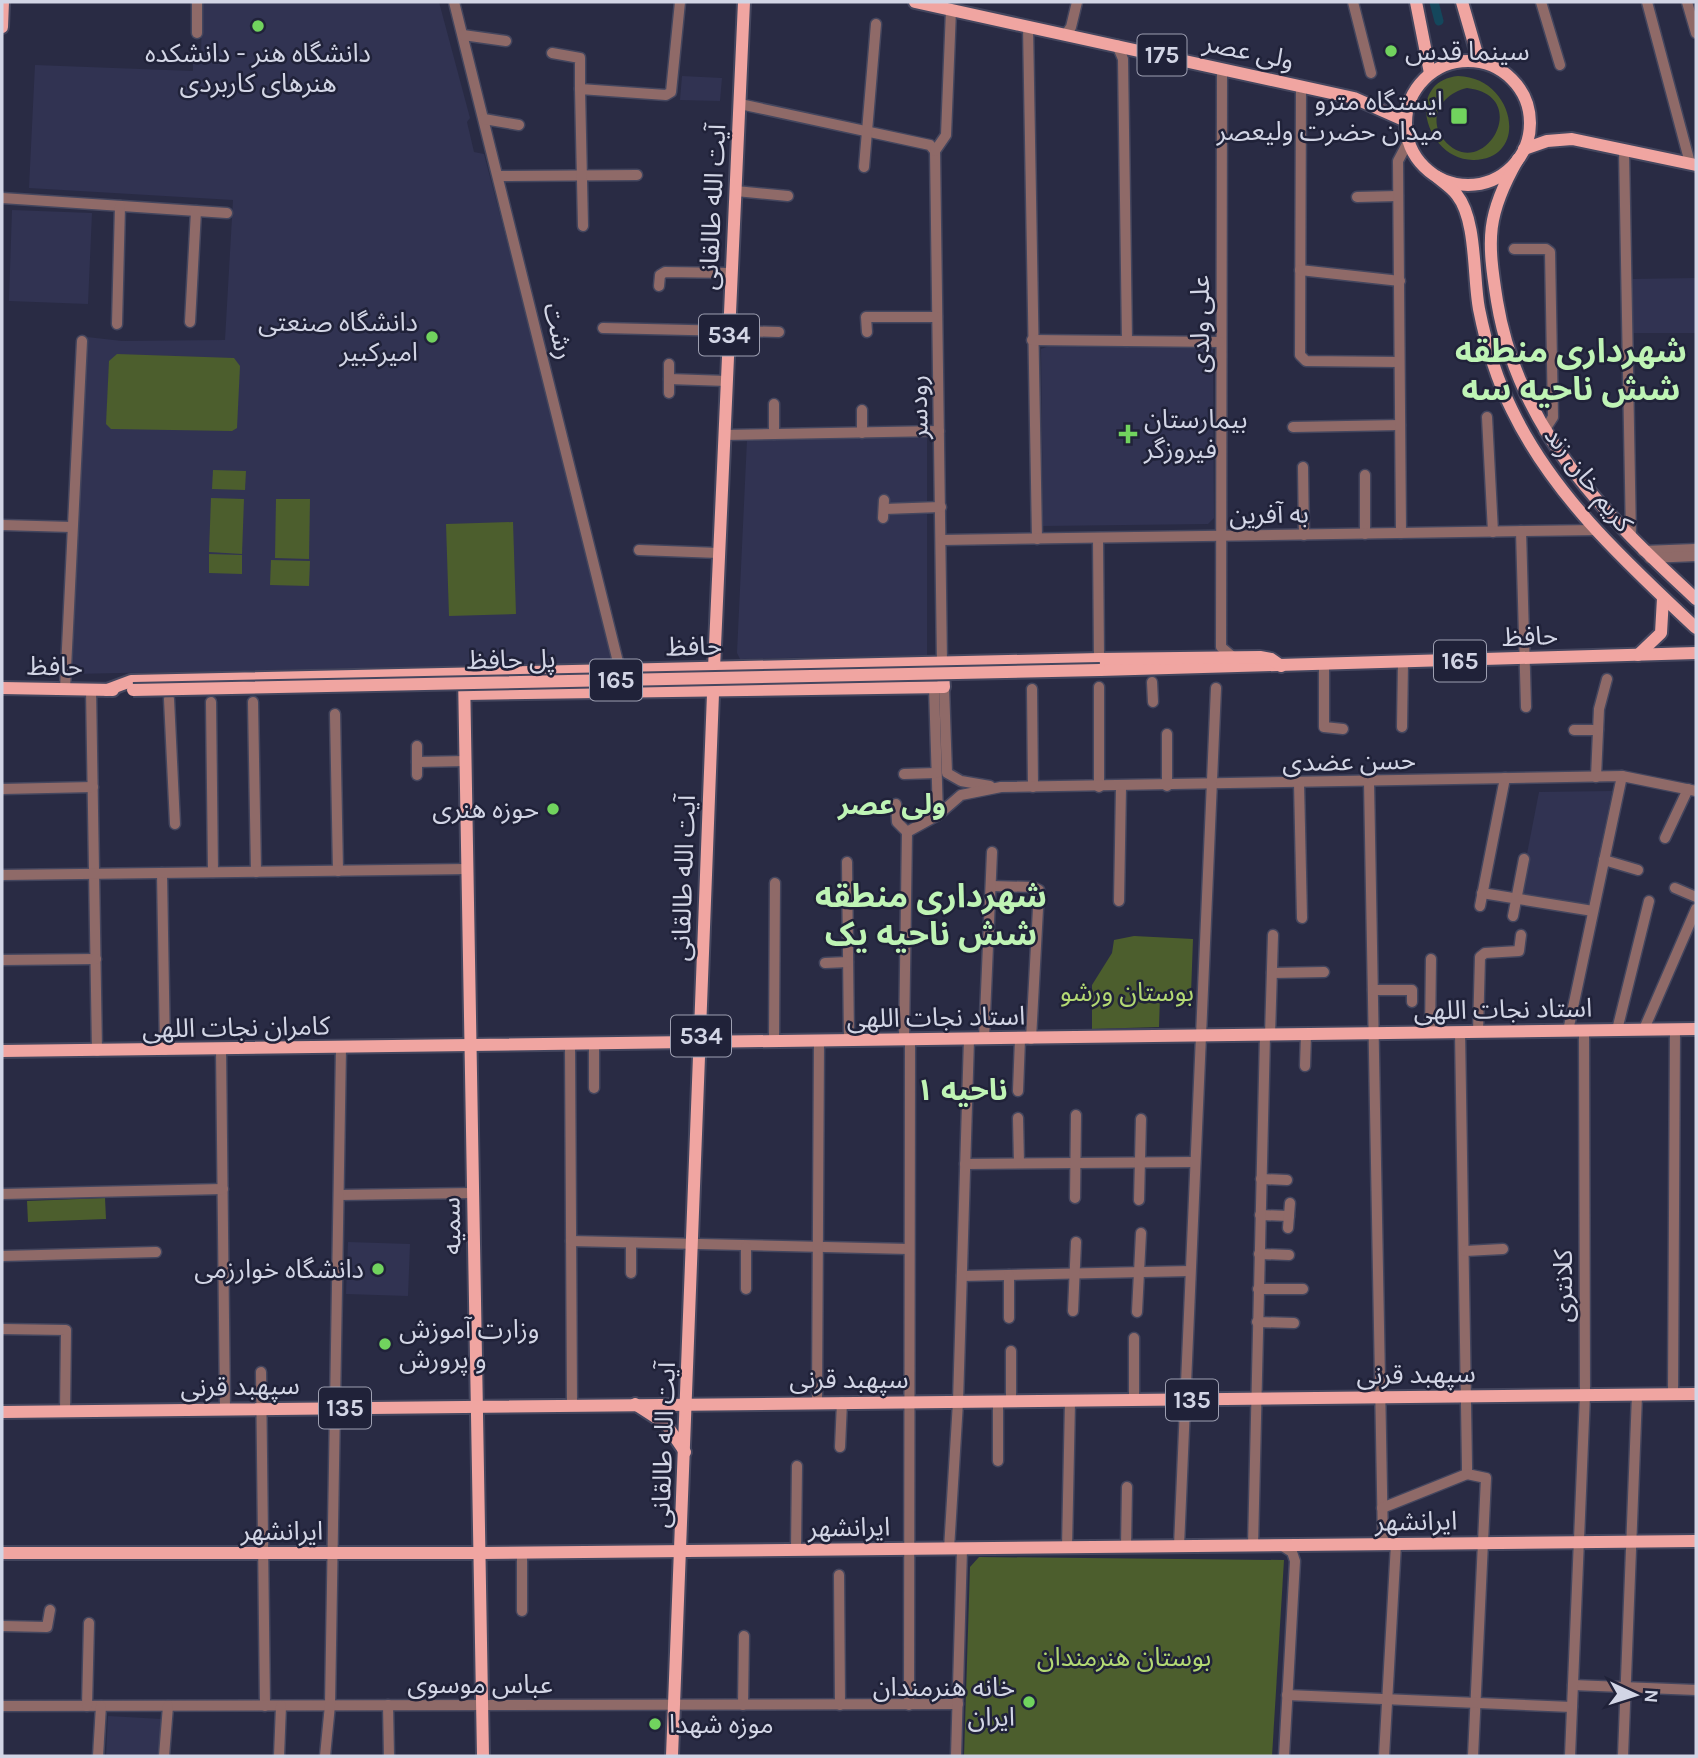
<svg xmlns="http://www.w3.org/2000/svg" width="1698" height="1758" viewBox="0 0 1698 1758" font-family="Karla,'Noto Sans Arabic',sans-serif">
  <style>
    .built { fill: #313352 }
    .green { fill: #4c5e2d; fill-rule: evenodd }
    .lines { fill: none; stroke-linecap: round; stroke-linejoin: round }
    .canal { stroke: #14475c; stroke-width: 9 }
    .minor-casing { stroke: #44465e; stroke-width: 13 }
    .major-casing { stroke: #44465e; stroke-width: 16 }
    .minor { stroke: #8f6a68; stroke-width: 10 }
    .major { stroke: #f0a5a1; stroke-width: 12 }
    .major-bridge-casing { stroke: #44465e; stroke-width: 16; stroke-linecap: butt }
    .major-bridge { stroke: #f0a5a1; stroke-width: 12 }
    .poi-dot { fill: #71d35e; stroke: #202239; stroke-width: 2.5 }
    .labels { text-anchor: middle; stroke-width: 5; stroke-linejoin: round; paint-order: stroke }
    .shield { fill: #202239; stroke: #9d9fb1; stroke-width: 2 }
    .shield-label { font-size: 24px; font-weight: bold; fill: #d2d5e5 }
    .street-label { font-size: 26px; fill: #d2d5e5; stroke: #202239 }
    .poi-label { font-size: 26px; fill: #d2d5e5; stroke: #202239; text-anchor: end }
    .park-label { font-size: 26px; fill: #b3d973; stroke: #202239 }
    .neighbourhood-label { font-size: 28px; font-weight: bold; fill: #bff4b5; stroke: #202239 }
    .quarter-label { font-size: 30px; font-weight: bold; fill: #bff4b5; stroke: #202239 }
    .district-label { font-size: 33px; font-weight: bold; fill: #bff4b5; stroke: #202239 }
  </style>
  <rect width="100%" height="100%" fill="#292b44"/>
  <g class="built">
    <polygon points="202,2 439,2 470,118 467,122 474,152 484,154 580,519 613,663 72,674 87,337 122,341 225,340 233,200 29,188 35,65 193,71 193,61 201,61"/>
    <polygon points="682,76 722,78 720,101 680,100"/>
    <polygon points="12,210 92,213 88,304 9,301"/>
    <polygon points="1696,278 1696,333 1633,333 1632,279"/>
    <polygon points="1049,346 1213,348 1214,518 1208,524 1043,526 1041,349"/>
    <polygon points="927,437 927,655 740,659 737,653 747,440"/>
    <polygon points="1612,791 1589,905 1519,895 1539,792"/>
    <polygon points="348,1242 410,1244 408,1296 346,1294"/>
    <polygon points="108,1716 162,1719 160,1756 106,1756"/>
  </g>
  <g class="green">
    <path d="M1458,76C1514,77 1531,158 1474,160C1426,161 1403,82 1458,76ZM1467,88C1535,96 1482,185 1444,140C1426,118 1443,93 1467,88Z"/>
    <polygon points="117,354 234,358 240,366 237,428 232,431 111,429 106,424 109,361"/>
    <polygon points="213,470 246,471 245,490 212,489"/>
    <polygon points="211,498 244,499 242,554 209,552"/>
    <polygon points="276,499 310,499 309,559 275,558"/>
    <polygon points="513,522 516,614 449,616 446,524"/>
    <polygon points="209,554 242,555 242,574 209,573"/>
    <polygon points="271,560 310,561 309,586 270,585"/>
    <polygon points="1134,936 1193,939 1191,994 1160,995 1159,1027 1092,1029 1092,985 1112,953 1114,940"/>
    <polygon points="105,1198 106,1219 28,1222 27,1201"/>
    <polygon points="979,1557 1284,1560 1272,1756 964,1756 970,1567"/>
  </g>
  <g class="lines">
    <polyline class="canal" points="1434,2 1439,21"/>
    <defs>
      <g id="minor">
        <polyline points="454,2 620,670"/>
        <polyline points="1353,2 1371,73"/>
        <polyline points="1541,2 1560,65"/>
        <polyline points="1647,2 1690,163"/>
        <polyline points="1687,2 1696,33"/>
        <polyline points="1028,26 1037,539"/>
        <polyline points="197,33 197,2"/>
        <polyline points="1066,34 1071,27 1077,2"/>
        <polyline points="463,35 506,41"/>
        <polyline points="1117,45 1123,59 1127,341"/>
        <polyline points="552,53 580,58 580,89"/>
        <polyline points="1222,69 1221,647 1233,657"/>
        <polyline points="1301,86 1300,355 1306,361 1399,362"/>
        <polyline points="740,104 930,145 935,151"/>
        <polyline points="484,119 519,125"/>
        <polyline points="1624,150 1631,538"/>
        <polyline points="935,151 942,663"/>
        <polyline points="935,151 946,135 951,10"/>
        <polyline points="864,167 876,24"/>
        <polyline points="498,176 637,175"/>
        <polyline points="736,191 788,196"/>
        <polyline points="1357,197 1398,196"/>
        <polyline points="2,198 227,213"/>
        <polyline points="583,226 580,89 666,95 671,92 680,2"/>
        <polyline points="1514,249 1546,249 1550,252 1553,417 1544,431"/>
        <polyline points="1300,270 1400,281"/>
        <polyline points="659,286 660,275 665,272 732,273"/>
        <polyline points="190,322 196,211"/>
        <polyline points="117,324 120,206"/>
        <polyline points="603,328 779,332"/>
        <polyline points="867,332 866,317 937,317"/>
        <polyline points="1032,340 1220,342"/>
        <polyline points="669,364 669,393"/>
        <polyline points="669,379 727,381"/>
        <polyline points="774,404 774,434"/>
        <polyline points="862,410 862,433"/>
        <polyline points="1487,417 1493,532"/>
        <polyline points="1293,427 1400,425"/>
        <polyline points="724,435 939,431"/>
        <polyline points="1303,467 1304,535"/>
        <polyline points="1365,475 1365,534"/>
        <polyline points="884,509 941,507"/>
        <polyline points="883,518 884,500"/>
        <polyline points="2,525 72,527"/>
        <polyline points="1521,531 1526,707"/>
        <polyline points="1401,533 1398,161 1408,142"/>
        <polyline points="1098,538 1099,659"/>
        <polyline points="942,540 1597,530"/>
        <polyline points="639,550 719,553"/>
        <polyline points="1643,551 1696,549"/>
        <polyline points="1650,558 1696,556"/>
        <polyline points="1324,665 1324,727 1343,729"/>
        <polyline points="1152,682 1153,702"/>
        <polyline points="934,687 938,815"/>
        <polyline points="944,687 947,773 961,781 990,786"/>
        <polyline points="1099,687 1099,787"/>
        <polyline points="65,689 82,341"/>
        <polyline points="91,689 97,1051"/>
        <polyline points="1032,689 1033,787"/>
        <polyline points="169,699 175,824"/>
        <polyline points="211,702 213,872"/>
        <polyline points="253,702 256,872"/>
        <polyline points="335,714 338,871"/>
        <polyline points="1402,727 1403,662"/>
        <polyline points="1574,730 1598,730"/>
        <polyline points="1167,734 1167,786"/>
        <polyline points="417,762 466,761"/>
        <polyline points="904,774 936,773"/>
        <polyline points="417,775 417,746"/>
        <polyline points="1596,777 1599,709 1607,679"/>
        <polyline points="1369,782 1383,1544"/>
        <polyline points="1299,783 1302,918"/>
        <polyline points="2,789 93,787"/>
        <polyline points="896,804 897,822 907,832"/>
        <polyline points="1665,838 1688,789"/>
        <polyline points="1604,860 1638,870"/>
        <polyline points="847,862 849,1041"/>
        <polyline points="162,873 165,1050"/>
        <polyline points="2,875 468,869"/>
        <polyline points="991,886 1033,887 1039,890 1031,1039"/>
        <polyline points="1675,888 1696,897"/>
        <polyline points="1482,893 1593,911"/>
        <polyline points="1119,901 1121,787"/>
        <polyline points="1480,906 1505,778"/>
        <polyline points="1513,916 1524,859"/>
        <polyline points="2,960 96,959"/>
        <polyline points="825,963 848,962"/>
        <polyline points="1272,973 1324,972"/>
        <polyline points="1373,990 1412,990 1412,1002"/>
        <polyline points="1644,1029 1696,909"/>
        <polyline points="1617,1030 1649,901"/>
        <polyline points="1568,1031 1622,776"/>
        <polyline points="1460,1032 1467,1466 1467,1474 1486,1478 1473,1756"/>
        <polyline points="1478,1032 1480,957 1485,953 1519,951 1521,935"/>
        <polyline points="1430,1033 1431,959"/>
        <polyline points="1270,1035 1273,935"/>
        <polyline points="984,1039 992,852"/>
        <polyline points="904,1040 907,832 938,815 961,795 1001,787 1622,776 1696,791"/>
        <polyline points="774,1042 775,883"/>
        <polyline points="570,1045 572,1405"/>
        <polyline points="221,1049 225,1409"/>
        <polyline points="1305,1066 1306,1034"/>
        <polyline points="594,1088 594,1045"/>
        <polyline points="1018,1091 1020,1039"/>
        <polyline points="1018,1118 1019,1163"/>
        <polyline points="965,1164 1195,1162"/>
        <polyline points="1261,1179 1287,1180"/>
        <polyline points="2,1194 223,1189"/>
        <polyline points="339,1195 473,1193"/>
        <polyline points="1075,1198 1076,1115"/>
        <polyline points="1139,1200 1141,1119"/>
        <polyline points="1260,1215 1289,1216"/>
        <polyline points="1288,1228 1290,1203"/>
        <polyline points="571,1241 909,1249"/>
        <polyline points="1465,1251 1503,1249"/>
        <polyline points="1259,1254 1289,1255"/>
        <polyline points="2,1256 156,1252"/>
        <polyline points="631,1273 631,1243"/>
        <polyline points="962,1276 1190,1271"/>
        <polyline points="746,1289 746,1247"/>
        <polyline points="1258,1289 1303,1289"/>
        <polyline points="1073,1311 1076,1242"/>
        <polyline points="1137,1312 1141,1233"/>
        <polyline points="1009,1318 1009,1275"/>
        <polyline points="1257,1322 1294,1323"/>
        <polyline points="2,1329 66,1330 65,1412"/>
        <polyline points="261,1372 265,1706"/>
        <polyline points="1673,1395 1675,1029"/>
        <polyline points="1134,1400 1134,1338"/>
        <polyline points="1011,1401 1011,1351"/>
        <polyline points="817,1402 819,1042"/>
        <polyline points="840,1447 842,1402"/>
        <polyline points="998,1461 998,1401"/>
        <polyline points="1382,1508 1467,1474"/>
        <polyline points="1281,1545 1292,1552 1295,1561 1284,1756"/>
        <polyline points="1179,1546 1216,688"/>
        <polyline points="1253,1546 1265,1035"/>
        <polyline points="1126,1547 1127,1487"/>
        <polyline points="1067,1548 1070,1401"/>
        <polyline points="949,1549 958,1402 969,1039"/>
        <polyline points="796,1550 797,1466"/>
        <polyline points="839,1575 840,1705"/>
        <polyline points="522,1611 522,1553"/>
        <polyline points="2,1626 47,1627 50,1610"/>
        <polyline points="1573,1685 1696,1690"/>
        <polyline points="1287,1695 1572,1707"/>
        <polyline points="388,1705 389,1756"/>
        <polyline points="743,1705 744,1636"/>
        <polyline points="909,1705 910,1040"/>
        <polyline points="2,1706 958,1704"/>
        <polyline points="87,1706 89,1623"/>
        <polyline points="98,1756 101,1706"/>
        <polyline points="164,1756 168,1706"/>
        <polyline points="279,1756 281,1706"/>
        <polyline points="325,1756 330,1705 341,1048"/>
        <polyline points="956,1756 962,1549"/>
        <polyline points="1384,1756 1396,1544"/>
        <polyline points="1570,1756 1585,1395 1584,1030"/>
        <polyline points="1623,1756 1637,1395"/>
      </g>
      <g id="major">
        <polyline points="915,2 1354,98 1406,121"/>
        <polyline points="1416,2 1430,73"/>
        <polyline points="1462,2 1479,61"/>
        <polyline points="2,27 3,2"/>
        <circle cx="1468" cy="123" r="62"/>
        <polyline points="1524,149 1547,141 1572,139 1696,165"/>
        <path d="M1518,159C1486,215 1487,239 1497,301C1518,430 1605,515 1696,599"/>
        <path d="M1437,177C1444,183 1452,188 1457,195C1477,220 1473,278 1479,309C1486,344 1496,378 1512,410C1554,497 1627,563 1696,628"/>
        <polyline points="1638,655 1661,633 1663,598"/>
        <polyline points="1100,670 1696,653"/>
        <polyline points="464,675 483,1756"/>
        <polyline points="2,688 113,690"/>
        <polyline points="107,690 131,681 1099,659 1260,657 1271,659 1281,666"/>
        <polyline points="465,694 944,687 942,663"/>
        <polyline points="2,1051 1696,1029"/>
        <polyline points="635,1404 666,1424 685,1452"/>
        <polyline points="2,1412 1696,1394"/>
        <polyline points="2,1553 480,1553 1696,1541"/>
        <polyline points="672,1756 714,668 744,2"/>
      </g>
    </defs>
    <use href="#minor" class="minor-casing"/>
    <use href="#major" class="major-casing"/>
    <use href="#minor" class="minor"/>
    <use href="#major" class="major"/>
    <defs>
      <polyline id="major-bridge" points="133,690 1100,670"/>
    </defs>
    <use href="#major-bridge" class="major-bridge-casing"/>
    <use href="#major-bridge" class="major-bridge"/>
  </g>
  <g class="poi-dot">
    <circle cx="258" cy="26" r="7"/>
    <circle cx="1391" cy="51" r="7"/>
    <rect x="1450" y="107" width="18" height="18" rx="3.5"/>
    <circle cx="432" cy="337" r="7"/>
    <path d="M1124.5 423.5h7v7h7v7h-7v7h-7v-7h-7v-7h7z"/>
    <circle cx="553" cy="809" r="7"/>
    <circle cx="378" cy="1269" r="7"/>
    <circle cx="385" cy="1344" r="7"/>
    <circle cx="1029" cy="1702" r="7"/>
    <circle cx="655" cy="1724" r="7"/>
  </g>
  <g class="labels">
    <g class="shield">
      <rect x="1137.5" y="34.5" width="49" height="41" rx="5"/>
      <rect x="699" y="314.5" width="60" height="41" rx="5"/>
      <rect x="1434" y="640.5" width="52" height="41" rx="5"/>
      <rect x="590" y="659.5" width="52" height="41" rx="5"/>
      <rect x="671" y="1015.5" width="60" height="41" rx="5"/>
      <rect x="1166" y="1379.5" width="52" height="41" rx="5"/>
      <rect x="319" y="1387.5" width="52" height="41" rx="5"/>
    </g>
    <g class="shield-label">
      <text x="1162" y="63">175</text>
      <text x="729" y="343">534</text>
      <text x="1460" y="669">165</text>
      <text x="616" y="688">165</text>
      <text x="701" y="1044">534</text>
      <text x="1192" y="1408">135</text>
      <text x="345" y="1416">135</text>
    </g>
    <g class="street-label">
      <text transform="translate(1249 51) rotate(12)" y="9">ولی عصر</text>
      <text transform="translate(712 207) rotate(-87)" y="9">آیت الله طالقانی</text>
      <text transform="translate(1200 324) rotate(-90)" y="9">علی ولدی</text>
      <text transform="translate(559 331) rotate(76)" y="9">رشت</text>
      <text transform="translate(918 407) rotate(-91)" y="9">رودسر</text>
      <text transform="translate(1589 479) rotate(52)" y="9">کریم خان زند</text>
      <text transform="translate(1269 514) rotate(-1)" y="9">به آفرین</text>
      <text transform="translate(1530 636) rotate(-2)" y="9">حافظ</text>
      <text transform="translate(694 646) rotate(-1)" y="9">حافظ</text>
      <text transform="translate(511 659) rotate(-1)" y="9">پل حافظ</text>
      <text transform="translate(55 666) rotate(1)" y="9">حافظ</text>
      <text transform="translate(1349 761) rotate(-1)" y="9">حسن عضدی</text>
      <text transform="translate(683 878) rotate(-88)" y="9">آیت الله طالقانی</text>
      <text transform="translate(1503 1009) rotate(-1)" y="9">استاد نجات اللهی</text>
      <text transform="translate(936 1017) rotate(-1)" y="9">استاد نجات اللهی</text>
      <text transform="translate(236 1027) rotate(-1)" y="9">کامران نجات اللهی</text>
      <text transform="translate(451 1226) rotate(-91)" y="9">سمیه</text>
      <text transform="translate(1563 1286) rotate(-90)" y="9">کلانتری</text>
      <text transform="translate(1416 1374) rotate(-1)" y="9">سپهبد قرنی</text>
      <text x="849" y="1388">سپهبد قرنی</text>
      <text transform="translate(240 1386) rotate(-1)" y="9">سپهبد قرنی</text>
      <text transform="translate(663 1445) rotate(-88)" y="9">آیت الله طالقانی</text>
      <text transform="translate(1416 1521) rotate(-1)" y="9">ایرانشهر</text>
      <text transform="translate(849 1527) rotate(-1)" y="9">ایرانشهر</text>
      <text x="282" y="1540">ایرانشهر</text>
      <text x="480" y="1693">عباس موسوی</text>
    </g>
    <g class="poi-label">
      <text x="1405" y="60" text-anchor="start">سینما قدس</text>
      <text x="258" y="62" text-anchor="middle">دانشگاه هنر - دانشکده<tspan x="258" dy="30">هنرهای کاربردی</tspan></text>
      <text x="1443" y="110">ایستگاه مترو<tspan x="1443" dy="30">میدان حضرت ولیعصر</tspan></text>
      <text x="418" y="331">دانشگاه صنعتی<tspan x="418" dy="30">امیرکبیر</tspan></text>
      <text x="1144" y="428" text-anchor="start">بیمارستان<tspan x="1144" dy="30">فیروزگر</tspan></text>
      <text x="539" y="818">حوزه هنری</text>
      <text x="364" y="1278">دانشگاه خوارزمی</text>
      <text x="399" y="1338" text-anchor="start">وزارت آموزش<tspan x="399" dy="30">و پرورش</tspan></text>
      <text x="1015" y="1696">خانه هنرمندان<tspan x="1015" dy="30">ایران</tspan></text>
      <text x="669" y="1733" text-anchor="start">موزه شهدا</text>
    </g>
    <g class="park-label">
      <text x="1127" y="1001">بوستان ورشو</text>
      <text x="1124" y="1666">بوستان هنرمندان</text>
    </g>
    <g class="neighbourhood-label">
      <text x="892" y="814">ولی عصر</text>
    </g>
    <g class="quarter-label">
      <text x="962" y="1100">ناحیه ۱</text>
    </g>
    <g class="district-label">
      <text x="1571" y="362">شهرداری منطقه<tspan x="1571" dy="38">شش ناحیه سه</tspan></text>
      <text x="931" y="907">شهرداری منطقه<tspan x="931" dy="38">شش ناحیه یک</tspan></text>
    </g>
  </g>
  <rect width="1698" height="1758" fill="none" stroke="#d2d5e5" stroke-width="7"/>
  <g transform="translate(1635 1695) rotate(94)" stroke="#202239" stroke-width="5" paint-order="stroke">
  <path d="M0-5L12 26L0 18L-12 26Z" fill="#d2d5e5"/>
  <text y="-10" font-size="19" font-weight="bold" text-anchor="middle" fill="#d2d5e5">N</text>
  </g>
</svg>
